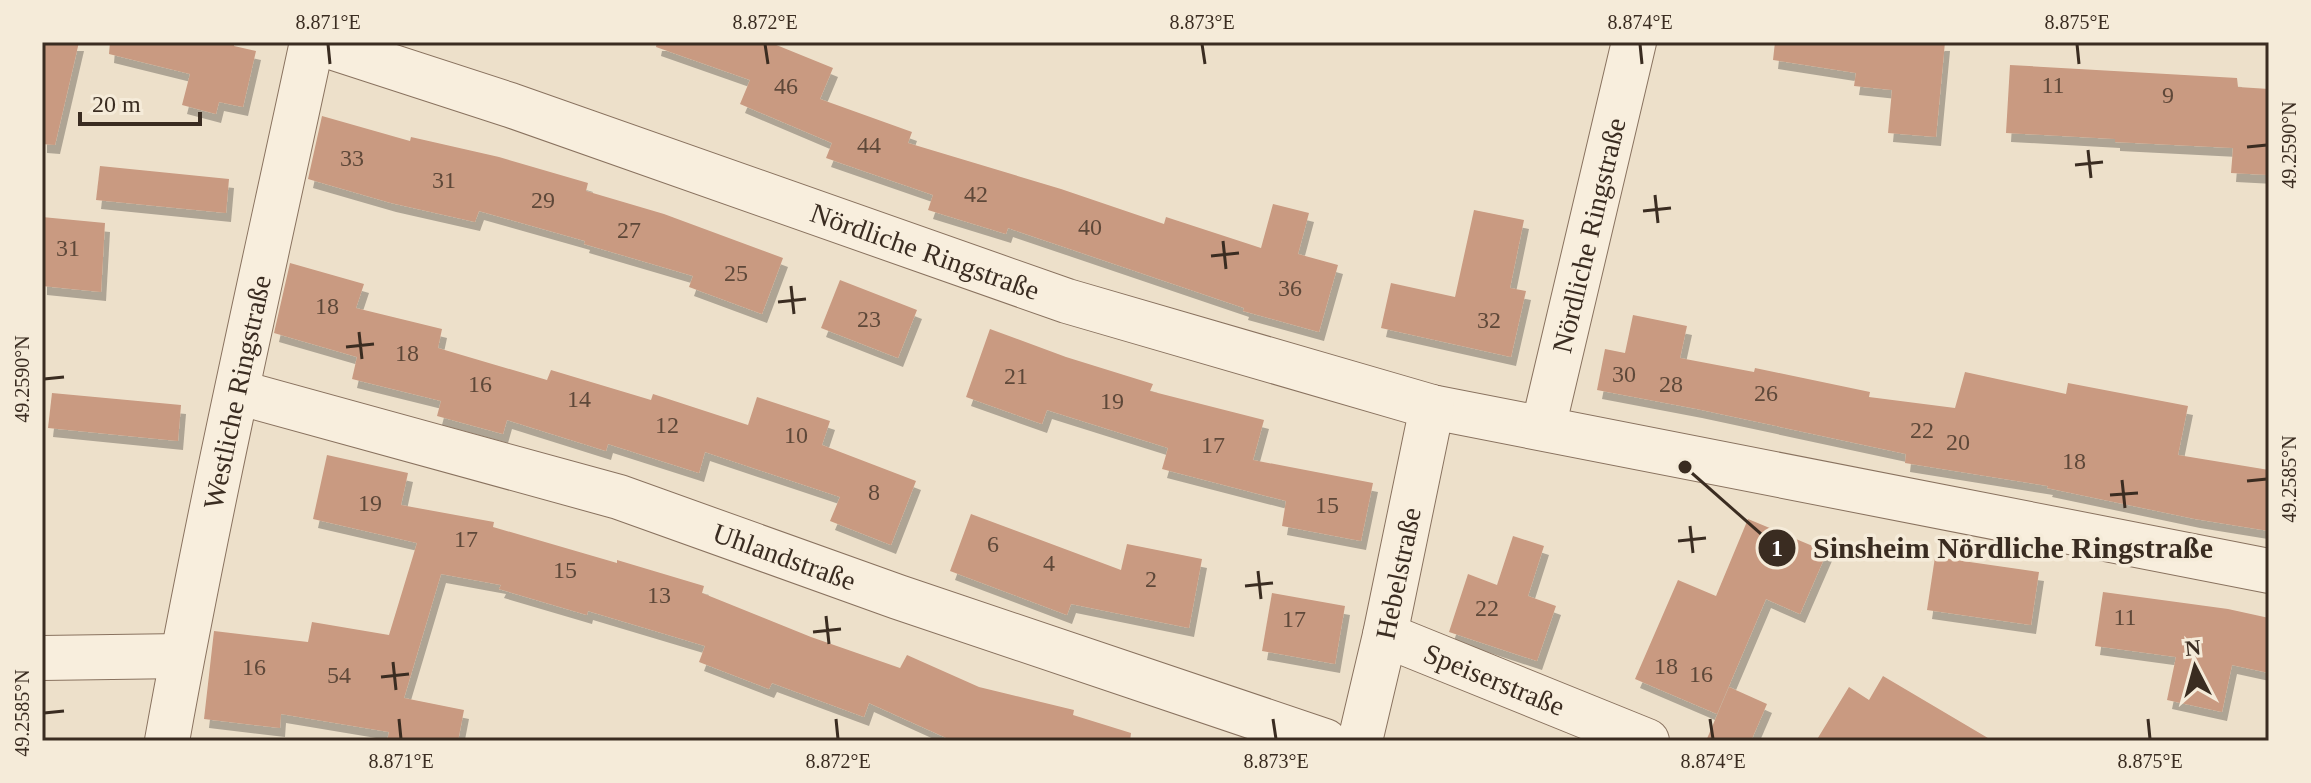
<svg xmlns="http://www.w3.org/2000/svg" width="2311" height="783" viewBox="0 0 2311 783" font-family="'Times New Roman',serif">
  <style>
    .building { fill: #c99a81; filter: url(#shadow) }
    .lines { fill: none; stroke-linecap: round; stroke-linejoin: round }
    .street-casing { stroke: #89725f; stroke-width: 46 }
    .street { stroke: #f8eedd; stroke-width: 44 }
    .ticks { fill: none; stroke: #3a2c21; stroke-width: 3 }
    .labels { text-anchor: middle; stroke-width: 7; stroke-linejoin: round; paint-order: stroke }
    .number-label { font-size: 24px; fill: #5e4839 }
    .street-label { font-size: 28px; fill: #3a2c21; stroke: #f5ebd9 }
    .leader { fill: none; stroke: #3a2c21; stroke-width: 3 }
    .callout-dot { fill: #3a2c21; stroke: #f5ebd9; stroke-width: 3 }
    .mark-label { font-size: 24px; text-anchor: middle; font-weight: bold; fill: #fff }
    .callout-label { font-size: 30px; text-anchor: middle; font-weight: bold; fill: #3a2c21; stroke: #f5ebd9; stroke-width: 7; stroke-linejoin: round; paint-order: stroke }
    .neatline { fill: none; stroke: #3a2c21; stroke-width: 3 }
    .ticks-label { font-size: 20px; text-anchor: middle; fill: #3a2c21 }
  </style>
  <defs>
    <filter id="shadow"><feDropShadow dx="5" dy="9" stdDeviation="0" flood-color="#0004"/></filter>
  </defs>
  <rect width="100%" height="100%" fill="#ede0ca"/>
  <g class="building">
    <polygon points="42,42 79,42 55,145 42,144"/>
    <polygon points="110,42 234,42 234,46 256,51 243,107 219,102 216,114 182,105 190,74 109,54"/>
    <polygon points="657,42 769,42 833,68 820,99 912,132 908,143 1061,189 1164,224 1166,217 1261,248 1273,204 1309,213 1298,254 1338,265 1319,332 1243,311 1244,308 1008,228 1006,234 928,210 933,195 826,158 832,143 740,104 750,80 656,47"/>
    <polygon points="1775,42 1945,42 1936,137 1888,133 1892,90 1854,86 1856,73 1773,60"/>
    <polygon points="2010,65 2237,78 2238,87 2269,89 2269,175 2231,173 2233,148 2115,142 2115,139 2006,133"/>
    <polygon points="322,116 410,141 411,137 499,157 588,183 586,191 664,214 783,258 762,314 689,287 693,276 584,244 585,241 479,211 475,222 391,203 308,179"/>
    <polygon points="100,166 229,179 226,213 96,200"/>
    <polygon points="1474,210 1524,220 1510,288 1526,291 1511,357 1381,328 1391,283 1455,297"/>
    <polygon points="42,217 105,223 101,292 42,286"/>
    <polygon points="290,263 364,284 356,308 442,329 438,348 547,380 551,370 651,400 653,394 748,425 757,397 830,421 822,445 916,481 891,545 830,521 840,497 705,452 699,473 608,444 606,451 507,420 503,434 437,416 441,401 352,379 357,357 274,333"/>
    <polygon points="840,280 917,310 898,358 821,328"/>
    <polygon points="1633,315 1687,326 1680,358 1754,372 1755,368 1870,392 1869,397 1955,408 1965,372 2066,394 2068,383 2188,406 2178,455 2269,470 2269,531 2195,519 2047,488 2048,486 1905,463 1906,454 1697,409 1597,390 1605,349 1625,353"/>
    <polygon points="990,329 1066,357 1153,384 1150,391 1264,420 1253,460 1373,483 1361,541 1282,526 1286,501 1162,469 1168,448 1047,410 1042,424 966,397"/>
    <polygon points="52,393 181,405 178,441 48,428"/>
    <polygon points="327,455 408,473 401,505 494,522 493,527 617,563 617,560 704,586 702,593 811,637 900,668 907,655 979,687 1074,710 1073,715 1131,733 1130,741 953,741 869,703 864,717 772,683 769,689 699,662 705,646 588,611 587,615 499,589 501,585 441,574 404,698 464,710 458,741 387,741 389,732 281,714 280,728 204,719 214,631 308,642 312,622 389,635 417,543 313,519"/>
    <polygon points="971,514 1121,570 1127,544 1202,559 1189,628 1071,604 1067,615 950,571"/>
    <polygon points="1748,519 1827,552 1800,614 1766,599 1717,714 1635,679 1678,580 1716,596"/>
    <polygon points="1513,536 1544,546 1528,596 1556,606 1537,661 1449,632 1468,574 1497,585"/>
    <polygon points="1935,557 2039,572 2031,625 1927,610"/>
    <polygon points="2103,592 2228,609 2269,618 2269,673 2232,665 2222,712 2167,700 2176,657 2095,646"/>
    <polygon points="1272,593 1345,606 1335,664 1262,651"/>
    <polygon points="1883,676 1993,741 1816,741 1849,687 1869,700"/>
    <polygon points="1729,687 1767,704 1751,741 1706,741"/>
  </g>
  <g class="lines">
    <defs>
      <g id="street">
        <path id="s1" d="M316,42L510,105L1067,301L1432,407L2269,571"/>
        <path id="s2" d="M237,392L619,497L898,597L1325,741"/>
        <path id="s3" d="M1543,428L1634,42"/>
        <path id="s4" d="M1385,635L1647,741"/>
        <polyline points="42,658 182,656"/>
        <path id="s5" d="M167,741C209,507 262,275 312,42"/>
        <path id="s6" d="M1360,741L1385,635L1432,407"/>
      </g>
    </defs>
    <use href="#street" class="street-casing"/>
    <use href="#street" class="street"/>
  </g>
  <path class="ticks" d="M328,44L330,64M765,44L768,64M1202,44L1205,64M1640,44L1642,64M2077,44L2079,64M2247,147L2267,145M2088,150L2091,178M2075,165L2103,162M1655,195L1658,223M1643,211L1671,208M1223,241L1226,269M1211,256L1239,253M791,286L794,314M778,302L806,299M359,332L362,359M346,347L374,344M44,379L64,377M2122,480L2125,508M2247,481L2267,479M2110,495L2138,493M1690,526L1693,553M1678,541L1706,538M1258,571L1261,599M1245,586L1273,583M826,616L829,644M813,632L841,629M393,662L396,690M381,677L409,674M44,713L64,711M399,719L401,739M836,719L838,739M1273,719L1276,739M1710,719L1713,739M2148,719L2150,739"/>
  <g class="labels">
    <g class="number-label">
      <text x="2053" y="93">11</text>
      <text x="786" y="94">46</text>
      <text x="2168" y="103">9</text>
      <text x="869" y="153">44</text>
      <text x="352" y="166">33</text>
      <text x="444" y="188">31</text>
      <text x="976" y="202">42</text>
      <text x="543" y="208">29</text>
      <text x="1090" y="235">40</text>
      <text x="629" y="238">27</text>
      <text x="68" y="256">31</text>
      <text x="736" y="281">25</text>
      <text x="1290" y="296">36</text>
      <text x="327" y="314">18</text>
      <text x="869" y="327">23</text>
      <text x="1489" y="328">32</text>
      <text x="407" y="361">18</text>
      <text x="1624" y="382">30</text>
      <text x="1016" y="384">21</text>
      <text x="480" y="392">16</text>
      <text x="1671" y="392">28</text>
      <text x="1766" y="401">26</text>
      <text x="579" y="407">14</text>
      <text x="1112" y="409">19</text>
      <text x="667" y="433">12</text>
      <text x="1922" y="438">22</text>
      <text x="796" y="443">10</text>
      <text x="1958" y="450">20</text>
      <text x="1213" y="453">17</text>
      <text x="2074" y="469">18</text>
      <text x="874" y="500">8</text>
      <text x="370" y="511">19</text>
      <text x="1327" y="513">15</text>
      <text x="466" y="547">17</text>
      <text x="993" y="552">6</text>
      <text x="1049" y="571">4</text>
      <text x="565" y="578">15</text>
      <text x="1151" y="587">2</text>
      <text x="659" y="603">13</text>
      <text x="1487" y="616">22</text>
      <text x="2125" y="625">11</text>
      <text x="1294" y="627">17</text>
      <text x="1666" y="674">18</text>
      <text x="254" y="675">16</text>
      <text x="1701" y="682">16</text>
      <text x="339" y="683">54</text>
    </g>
    <g class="street-label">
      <text dy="10" stroke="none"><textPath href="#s3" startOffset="198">Nördliche Ringstraße</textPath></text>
      <text dy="10" stroke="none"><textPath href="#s1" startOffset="644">Nördliche Ringstraße</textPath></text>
      <text dy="10" stroke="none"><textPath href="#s5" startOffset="356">Westliche Ringstraße</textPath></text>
      <text dy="10" stroke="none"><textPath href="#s2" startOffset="572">Uhlandstraße</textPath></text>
      <text dy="10" stroke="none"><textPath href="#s6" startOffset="172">Hebelstraße</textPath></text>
      <text dy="10" stroke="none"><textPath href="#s4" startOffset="118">Speiserstraße</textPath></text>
    </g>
  </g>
  <path class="leader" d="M1685 467L1777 548"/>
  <g class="callout-dot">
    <circle cx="1685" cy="467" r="8"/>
    <circle cx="1777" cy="548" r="20"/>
  </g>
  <g class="mark-label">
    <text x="1777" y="556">1</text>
  </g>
  <g class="callout-label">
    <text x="2013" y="558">Sinsheim Nördliche Ringstraße</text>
  </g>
  <rect width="2311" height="783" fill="none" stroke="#f5ebd9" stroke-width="88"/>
  <g transform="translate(2195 667) rotate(354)" stroke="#f5ebd9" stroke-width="6" paint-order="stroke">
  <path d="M0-6L14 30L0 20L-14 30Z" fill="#3a2c21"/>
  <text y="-12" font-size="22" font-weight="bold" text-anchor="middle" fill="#3a2c21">N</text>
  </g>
  <path d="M80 112v12h120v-12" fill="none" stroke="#3a2c21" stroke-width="4"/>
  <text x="92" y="112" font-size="24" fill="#3a2c21" stroke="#f5ebd9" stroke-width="6" paint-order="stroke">20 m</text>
  <rect x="44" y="44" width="2223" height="695" class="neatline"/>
  <g class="ticks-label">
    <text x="328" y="29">8.871°E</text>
    <text x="765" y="29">8.872°E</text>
    <text x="1202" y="29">8.873°E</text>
    <text x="1640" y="29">8.874°E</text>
    <text x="2077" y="29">8.875°E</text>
    <text transform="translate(2289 145) rotate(-90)" y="7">49.2590°N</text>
    <text transform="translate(22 379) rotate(-90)" y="7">49.2590°N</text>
    <text transform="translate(2289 479) rotate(-90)" y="7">49.2585°N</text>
    <text transform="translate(22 713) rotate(-90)" y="7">49.2585°N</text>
    <text x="401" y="768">8.871°E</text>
    <text x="838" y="768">8.872°E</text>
    <text x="1276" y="768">8.873°E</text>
    <text x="1713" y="768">8.874°E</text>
    <text x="2150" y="768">8.875°E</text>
  </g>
</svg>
